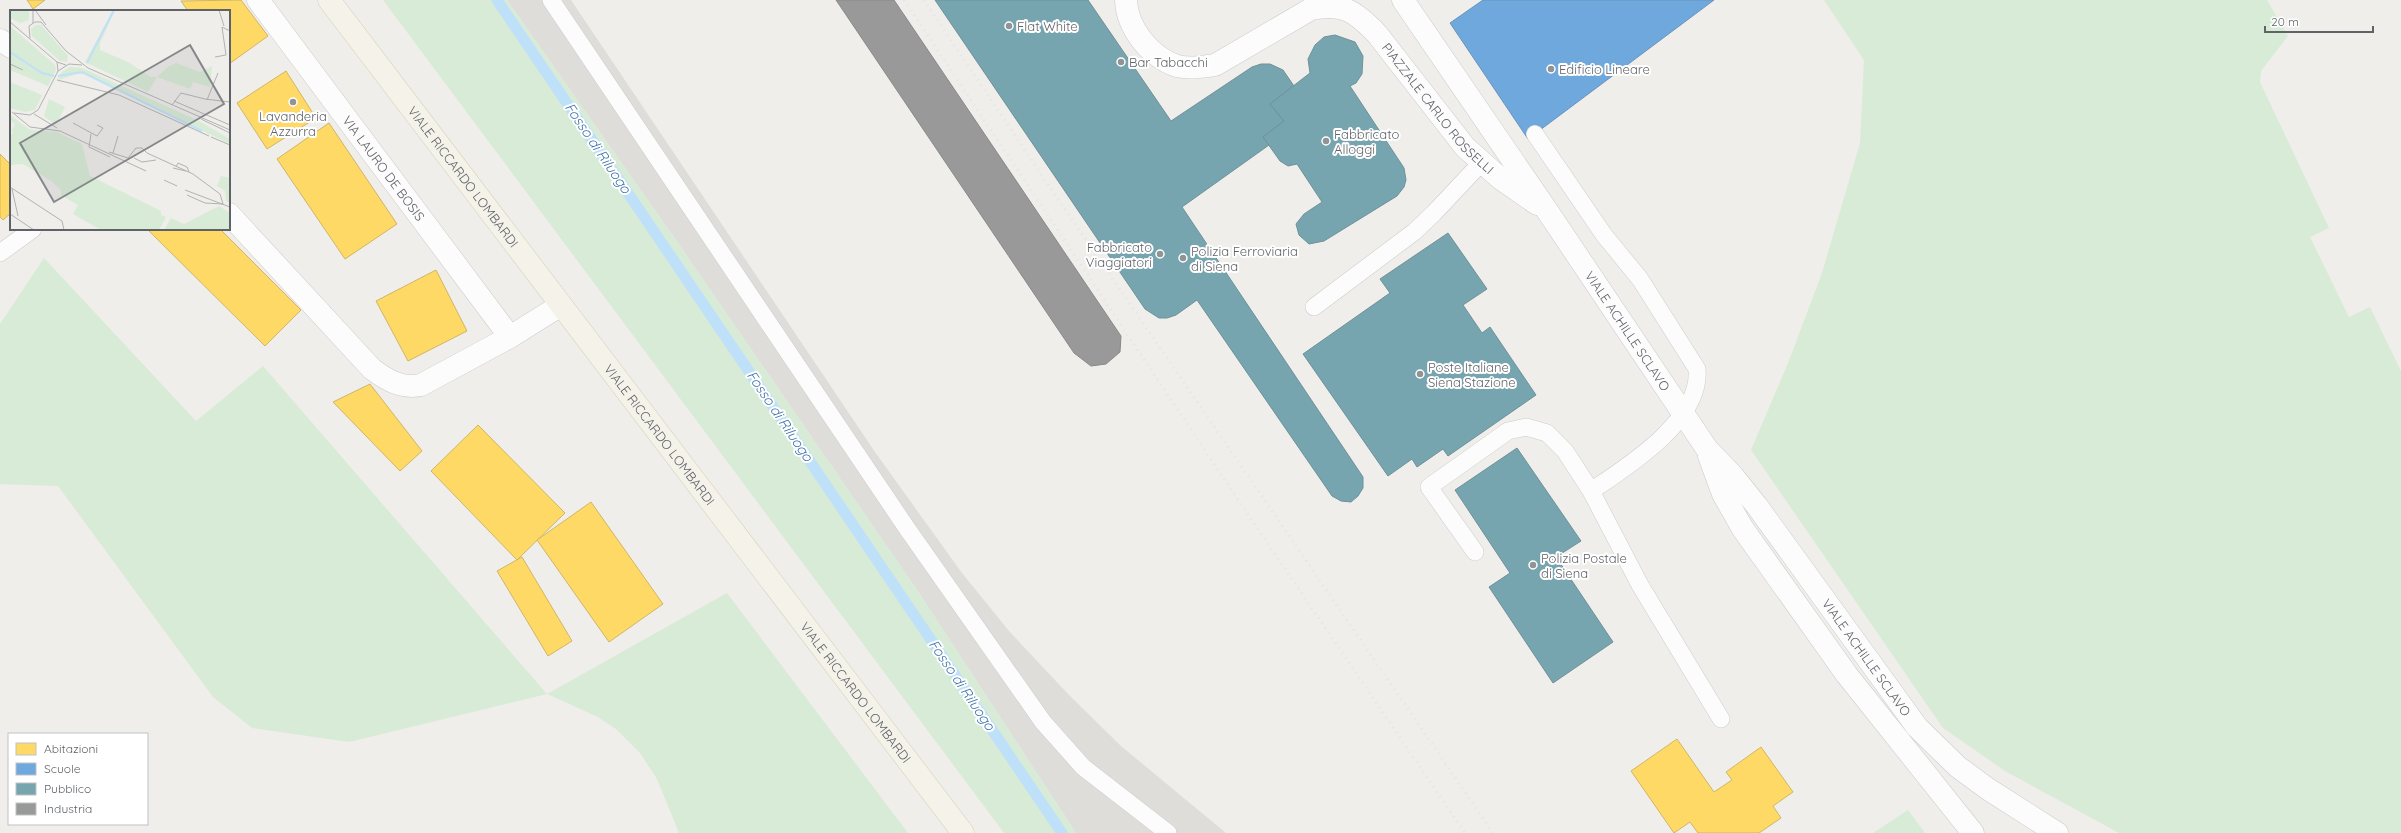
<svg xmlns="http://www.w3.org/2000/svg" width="2401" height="833" viewBox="0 0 2401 833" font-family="Quicksand,sans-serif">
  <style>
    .industrial { fill: #dfddda }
    .green { fill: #d8ebd6 }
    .homes { fill: #ffd966; stroke: #cfb667 }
    .schools { fill: #6fa8dc; stroke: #6a93b9 }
    .public { fill: #76a5af; stroke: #6f919a }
    .industry { fill: #999; stroke: #88898a }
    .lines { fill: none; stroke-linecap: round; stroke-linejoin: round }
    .stream { stroke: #bfe0f9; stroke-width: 11 }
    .lane-casing { stroke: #cbcccc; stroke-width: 18 }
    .street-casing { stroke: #cbcccc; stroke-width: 23 }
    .secondary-casing { stroke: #cacacb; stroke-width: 23 }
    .primary-casing { stroke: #d7ceb8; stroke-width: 23 }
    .lane { stroke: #fdfcfc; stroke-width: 17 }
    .street { stroke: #fdfcfc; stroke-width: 22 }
    .secondary { stroke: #fdfcfc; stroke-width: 22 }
    .primary { stroke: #f4f2e9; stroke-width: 22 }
    .rail { stroke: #e4e4e4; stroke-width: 3; stroke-dasharray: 1 5; stroke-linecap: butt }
    .poi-dot { fill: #919496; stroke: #fff; stroke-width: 1.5 }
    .labels { text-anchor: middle; stroke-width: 4; stroke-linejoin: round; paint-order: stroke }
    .poi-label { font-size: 13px; fill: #5f6368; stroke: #fff; text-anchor: start }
    .street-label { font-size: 13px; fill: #5f6368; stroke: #fff }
    .water-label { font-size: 14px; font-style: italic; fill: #4174aa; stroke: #fff }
    .inset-river { fill: none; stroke: #bfe0f9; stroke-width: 2 }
    .inset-road { fill: none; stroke: #b1b2b2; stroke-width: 1 }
    .view { fill: #84888a; fill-opacity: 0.15; stroke: #84888a; stroke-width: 2 }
    .inset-edge { fill: none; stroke: #5f6368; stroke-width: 2 }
  </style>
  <rect width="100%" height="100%" fill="#efeeea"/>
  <polygon class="industrial" points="507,0 571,0 875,452 962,573 1009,631 1068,694 1121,746 1226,833 1076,833 917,590 680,246"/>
  <g class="green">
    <polygon points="383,0 507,0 680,246 917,590 1076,833 1004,833"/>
    <polygon points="1824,0 2267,0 2288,36 2261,71 2260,82 2329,228 2310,237 2349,317 2370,307 2401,371 2401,833 2119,833 2005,771 1943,728 1751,450 1788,363 1822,273 1860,143 1864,60"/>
    <polygon points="44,258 196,421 263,366 547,694 727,593 908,833 679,833 657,779 640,753 616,729 596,716 547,694 349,742 252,728 213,697 58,486 0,484 0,324"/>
    <polygon points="1908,810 1925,833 1873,833"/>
  </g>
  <g class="homes">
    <polygon points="27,0 45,0 33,9"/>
    <polygon points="241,0 268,36 229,64 229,11 188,11 181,1"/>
    <polygon points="286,71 316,118 267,149 237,103"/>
    <polygon points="329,123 397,224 345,259 277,159"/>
    <polygon points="0,154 11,165 11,213 3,220 0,217"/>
    <polygon points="147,229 220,229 301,310 265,346"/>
    <polygon points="436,270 467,331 408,361 376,301"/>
    <polygon points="370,384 422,451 400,471 333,402"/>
    <polygon points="478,425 565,513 517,560 431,471"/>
    <polygon points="591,502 663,604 609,642 537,540"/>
    <polygon points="522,557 572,641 548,656 497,571"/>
    <polygon points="1677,739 1714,792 1732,780 1726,772 1761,747 1793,792 1773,806 1781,818 1759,833 1698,833 1690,822 1674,833 1631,771"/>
  </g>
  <polygon class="schools" points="1483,0 1714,0 1528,139 1450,23"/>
  <g class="public">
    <polygon points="935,0 1088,0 1171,121 1252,67 1261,64 1270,64 1283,70 1294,86 1270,104 1284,121 1263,137 1269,145 1182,207 1363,477 1363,488 1358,496 1351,502 1341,501 1332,496 1197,300 1176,315 1167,318 1159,318 1145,309"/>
    <polygon points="1335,35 1355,42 1363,56 1362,74 1356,83 1350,86 1404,168 1406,180 1404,187 1397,196 1324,241 1309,244 1299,235 1296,224 1304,214 1322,202 1297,164 1288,166 1280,161 1263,137 1284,121 1270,104 1310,73 1308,59 1315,45 1324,37"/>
    <polygon points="1448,233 1487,289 1463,305 1482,333 1490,327 1536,395 1448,456 1443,449 1417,467 1412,459 1388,476 1303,354 1390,293 1380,279"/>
    <polygon points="1517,448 1581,541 1556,557 1613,642 1553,683 1489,587 1510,573 1455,490"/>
  </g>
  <polygon class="industry" points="836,0 894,0 1121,336 1120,352 1106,364 1091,366 1074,353"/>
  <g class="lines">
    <polyline class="stream" points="497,0 1062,833"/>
    <defs>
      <g id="lane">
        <polyline points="551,0 906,527 1043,722 1083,767 1168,833"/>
        <path d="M1535,134L1604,235L1640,279L1697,369C1702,420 1627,467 1591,491"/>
        <polyline points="0,253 33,229"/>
        <polyline points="1314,307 1414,232 1434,213 1481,163"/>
        <polyline points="1475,552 1429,487 1508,431 1526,427 1547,433 1565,451 1591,491 1640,585 1721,719"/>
      </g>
      <g id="street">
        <path id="s1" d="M258,0L510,337"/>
        <polyline points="0,40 11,47"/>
        <path d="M229,214L372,369C387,380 401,389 421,385L510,337L561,305"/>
      </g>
      <g id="secondary">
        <path id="s2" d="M1126,0C1127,28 1150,57 1177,66C1190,69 1202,67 1215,65L1311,9C1343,2 1356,12 1377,34L1465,147L1501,179L1537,204"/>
        <path id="s3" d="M1403,0L1548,212L1707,449L1733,476L1757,506L1917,727L1958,767L1988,789L2057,833"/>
        <polyline points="1709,456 1723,494 1743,529 1847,675 1973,833"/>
      </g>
      <g id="primary">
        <path id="s4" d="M329,0L963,833"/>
      </g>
    </defs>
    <use href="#lane" class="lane-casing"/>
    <use href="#street" class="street-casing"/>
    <use href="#secondary" class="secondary-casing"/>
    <use href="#primary" class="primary-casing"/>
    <use href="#lane" class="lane"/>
    <use href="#street" class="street"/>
    <use href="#secondary" class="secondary"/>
    <use href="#primary" class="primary"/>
    <g class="rail">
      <polyline points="904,0 1238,500 1465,833"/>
      <polyline points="924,0 1049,186 1493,833"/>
    </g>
  </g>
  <g class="poi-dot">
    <circle cx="1009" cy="26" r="4"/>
    <circle cx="1121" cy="62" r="4"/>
    <circle cx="1551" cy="69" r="4"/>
    <circle cx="293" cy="102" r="4"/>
    <circle cx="1326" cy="141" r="4"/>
    <circle cx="1160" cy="254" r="4"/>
    <circle cx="1183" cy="258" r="4"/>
    <circle cx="1420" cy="374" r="4"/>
    <circle cx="1533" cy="565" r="4"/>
  </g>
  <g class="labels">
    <g class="poi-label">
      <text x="1017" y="31">Flat White</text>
      <text x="1129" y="67">Bar Tabacchi</text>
      <text x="1559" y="74">Edificio Lineare</text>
      <text x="293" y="121" text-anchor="middle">Lavanderia<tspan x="293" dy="15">Azzurra</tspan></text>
      <text x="1334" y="139">Fabbricato<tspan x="1334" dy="15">Alloggi</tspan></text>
      <text x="1152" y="252" text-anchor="end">Fabbricato<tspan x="1152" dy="15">Viaggiatori</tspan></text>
      <text x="1191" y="256">Polizia Ferroviaria<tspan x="1191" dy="15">di Siena</tspan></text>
      <text x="1428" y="372">Poste Italiane<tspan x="1428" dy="15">Siena Stazione</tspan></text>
      <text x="1541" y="563">Polizia Postale<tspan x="1541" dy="15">di Siena</tspan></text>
    </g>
    <g class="street-label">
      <text dy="5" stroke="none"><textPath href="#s2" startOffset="409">PIAZZALE CARLO ROSSELLI</textPath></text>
      <text dy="5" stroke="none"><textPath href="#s1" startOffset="210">VIA LAURO DE BOSIS</textPath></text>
      <text dy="5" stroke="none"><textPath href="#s4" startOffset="222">VIALE RICCARDO LOMBARDI</textPath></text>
      <text dy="5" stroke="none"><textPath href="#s3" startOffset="400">VIALE ACHILLE SCLAVO</textPath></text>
      <text dy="5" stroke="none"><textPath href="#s4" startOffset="546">VIALE RICCARDO LOMBARDI</textPath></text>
      <text dy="5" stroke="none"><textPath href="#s3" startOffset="805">VIALE ACHILLE SCLAVO</textPath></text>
      <text dy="5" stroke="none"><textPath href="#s4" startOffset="870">VIALE RICCARDO LOMBARDI</textPath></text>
    </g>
    <g class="water-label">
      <text transform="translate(598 148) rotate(56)" y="5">Fosso di Riluogo</text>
      <text transform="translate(780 416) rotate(56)" y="5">Fosso di Riluogo</text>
      <text transform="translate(962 685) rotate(56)" y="5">Fosso di Riluogo</text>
    </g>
  </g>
  <g transform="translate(10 10)">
    <rect width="220" height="220" fill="#efeeea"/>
    <path d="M7,0H19V10L10,13L0,8V1ZM103,0H105L90,33V40L118,52L141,67H147L159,56L166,53L190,62L202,56L200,77L183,72L180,79L147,67L138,82L75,52ZM26,15H31L58,46L57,52L50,51L22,26L21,19ZM0,16L45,55L46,60L38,76L0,60ZM60,57L72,58L189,111L220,129V134L74,64H67L48,70L52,62ZM0,72L32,85L25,100L15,102L0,98ZM39,89L55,97L46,115L34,106ZM0,105L20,120L47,122L72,134L80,166L151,201V205L156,207L149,220H91L63,204L68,195L51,185V180L41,171L13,154L0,155V123L3,125L2,120L5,114L0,110ZM211,166L220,168V193L216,191L215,181L207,176ZM209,196L220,203V220H154L161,208L174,214Z" fill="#d8ebd6"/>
    <path class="inset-river" d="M0,42L32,63L44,66M77,53L104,0M48,66L72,62L192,121"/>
    <path class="inset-road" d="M23,0V13M25,0L36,15M209,0L214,16M0,12L47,52L56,55M20,28L19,16L25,12H31L56,41L78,58L220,120M205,47L216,45L212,17L220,21M0,54L13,60M48,61L59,54L72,55M47,70L109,85L199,126M197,90L208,63M164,91L220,115M162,95L171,83L195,89L220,92M2,102L20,117L50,121L136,161M4,103L20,105L28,100L48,61L47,52M24,104L47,118M191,109L220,123M63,113L87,126L93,118L87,115M81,124L79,137L100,147M201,127L220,135M99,142L118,148L126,138H132L137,143L183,164L210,184L213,194L195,193L177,185M103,143L108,126M124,148L132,152L146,150M166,157L168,153L177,157L179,162M163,158L176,161M154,170L167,176M0,177L52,211L54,220M2,179L8,206M175,180L220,197M0,204L24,220"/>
    <path class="view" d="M180,35L214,94L44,192L10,133Z"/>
    <rect width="220" height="220" class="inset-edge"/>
  </g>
  <rect x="8" y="733" width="140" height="92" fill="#ffffff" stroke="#bfc1c3"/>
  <rect x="16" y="743" width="20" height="12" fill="#ffd966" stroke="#bfc1c3"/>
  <text x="44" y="753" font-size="12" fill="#5f6368">Abitazioni</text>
  <rect x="16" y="763" width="20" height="12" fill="#6fa8dc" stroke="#bfc1c3"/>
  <text x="44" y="773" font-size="12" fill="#5f6368">Scuole</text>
  <rect x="16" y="783" width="20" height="12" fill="#76a5af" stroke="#bfc1c3"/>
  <text x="44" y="793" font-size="12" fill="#5f6368">Pubblico</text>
  <rect x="16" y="803" width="20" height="12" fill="#999999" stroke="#bfc1c3"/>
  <text x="44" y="813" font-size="12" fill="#5f6368">Industria</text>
  <path d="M2265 26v6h108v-6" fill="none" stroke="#5f6368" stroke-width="2"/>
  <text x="2271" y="26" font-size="12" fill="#5f6368" stroke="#ffffff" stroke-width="3" paint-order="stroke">20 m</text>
</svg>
